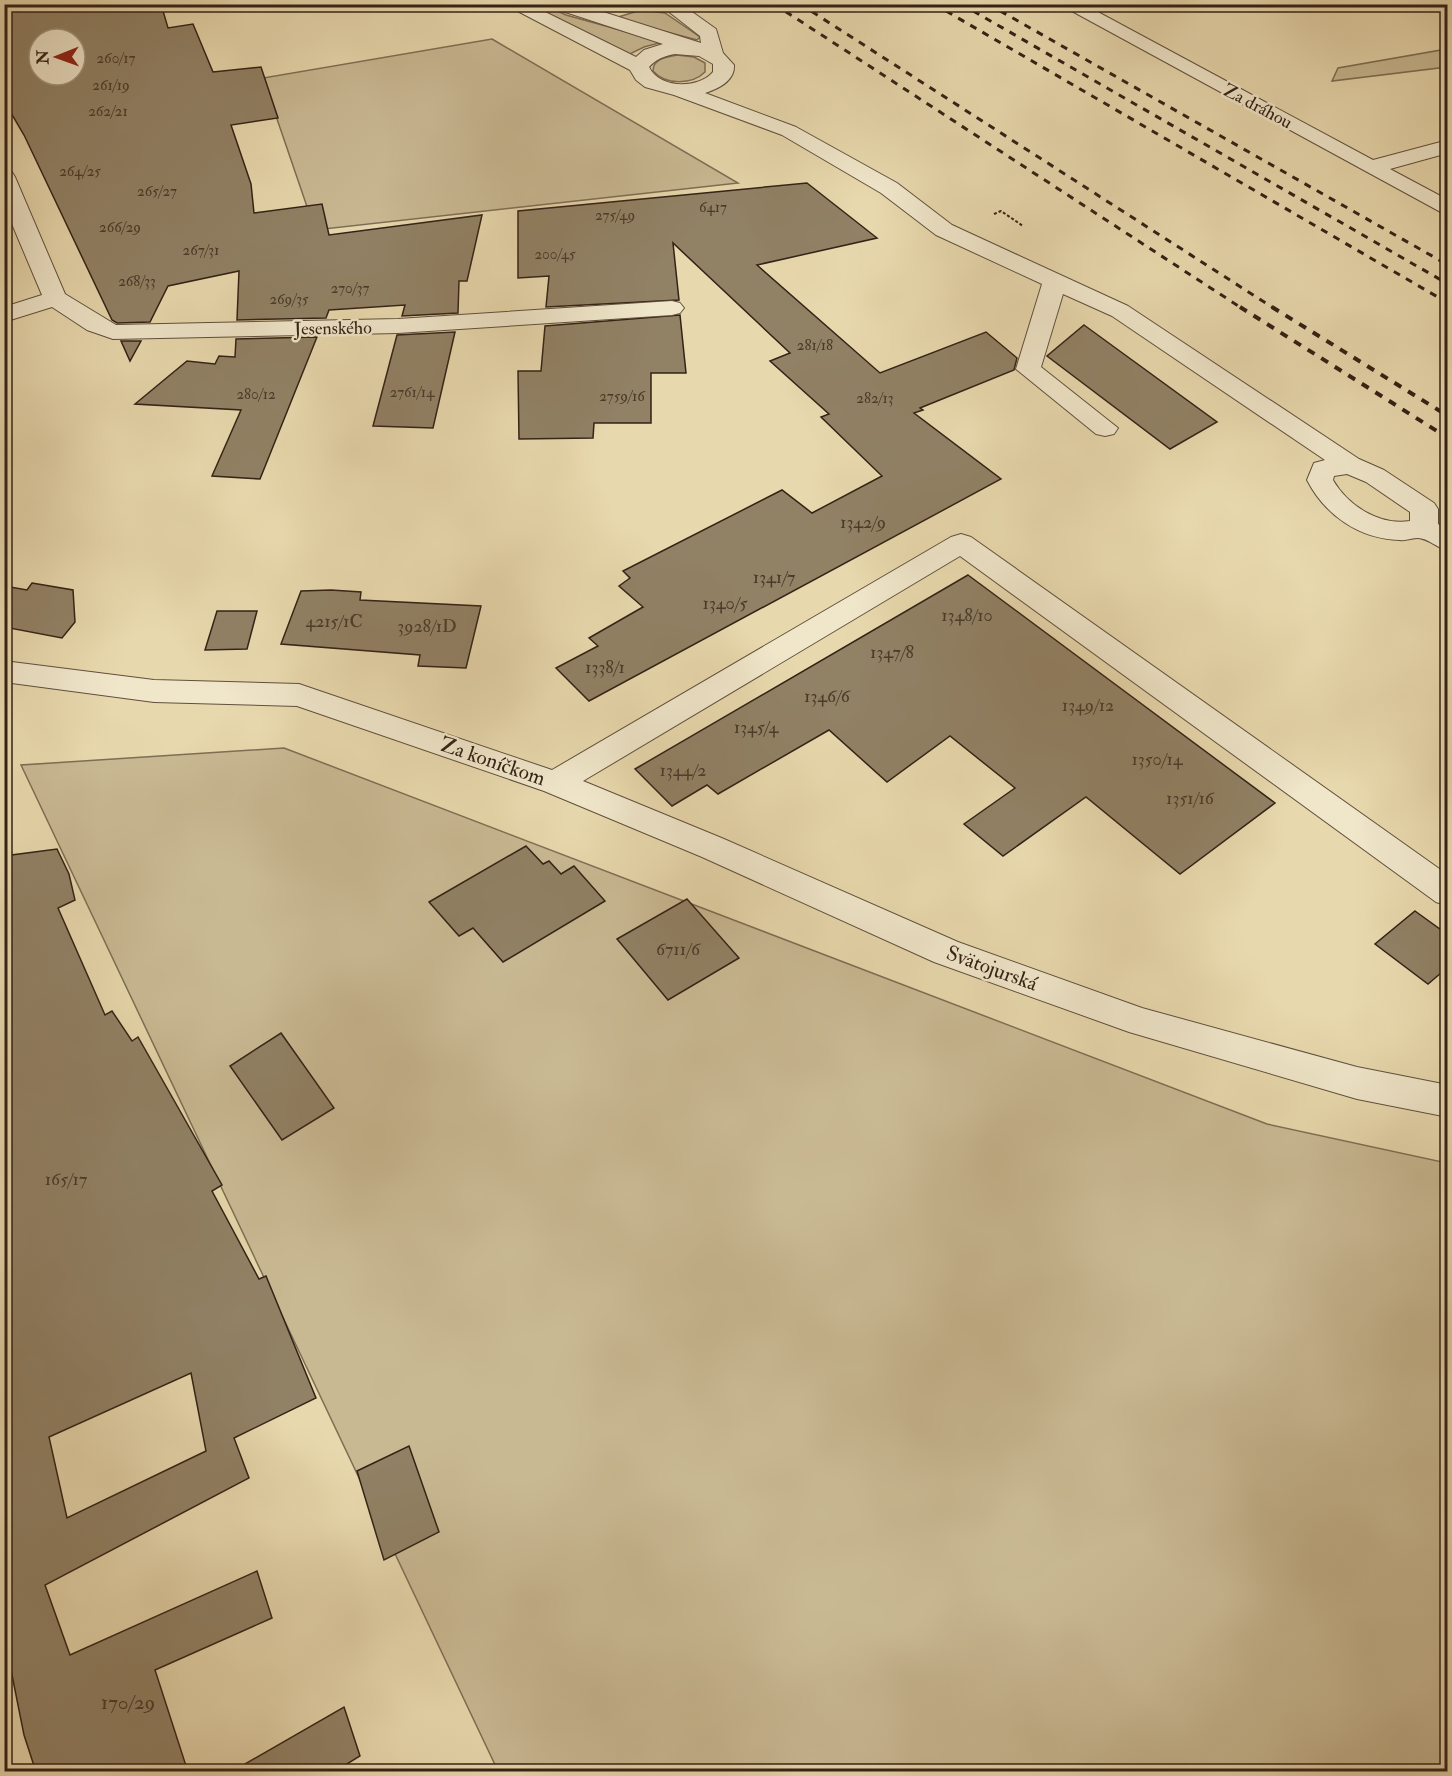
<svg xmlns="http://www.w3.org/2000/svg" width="1452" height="1776" viewBox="0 0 1452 1776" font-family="'IM FELL Double Pica',serif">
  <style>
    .green { fill: #c9b993; stroke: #7e6e54; stroke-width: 1.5 }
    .building { fill: #918165; stroke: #332216; stroke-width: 1.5; fill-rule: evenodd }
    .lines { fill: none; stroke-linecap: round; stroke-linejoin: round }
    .minor-casing { stroke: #60503c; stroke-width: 2 }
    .path { stroke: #332216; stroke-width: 2; stroke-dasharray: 3 2; stroke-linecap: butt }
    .minor { fill: #f0e6ca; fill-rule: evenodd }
    .rail-far1 { stroke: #332216; stroke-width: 3; stroke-dasharray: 7 7; stroke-linecap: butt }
    .rail { stroke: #332216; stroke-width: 4; stroke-dasharray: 8 8; stroke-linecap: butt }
    .labels { text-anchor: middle; stroke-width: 5; stroke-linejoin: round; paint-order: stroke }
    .far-number-label { font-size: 15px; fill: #4a3a2a }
    .far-street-label { font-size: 18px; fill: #332216; stroke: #f0e6ca }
    .number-label { font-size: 18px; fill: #4a3a2a }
    .street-label { font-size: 21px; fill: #332216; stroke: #f0e6ca }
    .near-number-label { font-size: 21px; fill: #4a3a2a }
  </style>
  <rect width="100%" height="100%" fill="#e8d8ad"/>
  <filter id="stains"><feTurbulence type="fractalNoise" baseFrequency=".00333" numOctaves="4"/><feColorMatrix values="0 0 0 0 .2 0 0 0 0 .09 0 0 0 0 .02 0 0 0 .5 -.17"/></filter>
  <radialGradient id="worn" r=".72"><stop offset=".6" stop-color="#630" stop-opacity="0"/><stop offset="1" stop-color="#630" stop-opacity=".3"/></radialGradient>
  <g class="green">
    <polygon points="524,5 545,5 566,15 663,42 644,47 628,55"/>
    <polygon points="641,10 665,13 700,37 697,40 615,18"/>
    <polygon points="492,39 738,183 315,230 263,78"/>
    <polygon points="1447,49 1447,67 1332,81 1338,68"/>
    <path d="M677,55L694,57L705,63V72C692,85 665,85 653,71C653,59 666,57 677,55Z"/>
    <polygon points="284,748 1267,1124 1447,1163 1447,1771 498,1771 21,765"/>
  </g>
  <g class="building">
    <path d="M4,4H161L168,28L193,24L213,72L261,67L278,118L231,125L251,184L254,213L322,204L329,235L482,215L467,281H459L458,313L402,316L405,305L329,310L326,318L237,320L239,271L168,286L150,322L117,323L112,320L24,135L4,101ZM39,39H75V75H39Z"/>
    <polygon points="807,183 877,238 757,265 880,373 986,332 1017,358 1014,370 920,408 923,410 914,413 1001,479 589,701 556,668 598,646 589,638 643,607 619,586 630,578 623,571 782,490 812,513 882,476 821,417 829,414 770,361 790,353 673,243 679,300 546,307 549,276 518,278 518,211"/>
    <polygon points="680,315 686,373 651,373 651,423 594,423 593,438 519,439 518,371 541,371 545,326"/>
    <polygon points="1084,325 1217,422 1170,449 1047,356"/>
    <polygon points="455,332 433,428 373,426 397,335"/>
    <polygon points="317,337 260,479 212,476 241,410 135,404 187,361 215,364 219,356 235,357 236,339"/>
    <polygon points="121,341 141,341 130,361"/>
    <polygon points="968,575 1275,803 1180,874 1086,797 1003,856 964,824 1015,788 950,736 887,782 829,730 718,794 707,785 672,806 635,769"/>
    <polygon points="32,583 73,590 75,622 62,638 4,627 4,586 27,590"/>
    <polygon points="331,590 361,592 360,600 481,606 466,668 418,666 420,655 281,644 301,591"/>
    <polygon points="217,611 257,611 247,649 205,650"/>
    <polygon points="526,846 543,864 549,861 561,874 574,866 605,901 503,962 473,928 459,936 429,902"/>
    <path d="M57,849L69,874L75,900L58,908L105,1015L112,1011L132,1041L138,1037L222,1185L212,1191L259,1279L266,1276L316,1398L234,1438L249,1478L45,1585L70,1655L257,1571L272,1618L155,1670L188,1772H36L24,1735L4,1635V856ZM191,1373L206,1451L67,1518L49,1437Z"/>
    <polygon points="687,899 739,958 668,1000 617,939"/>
    <polygon points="1415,911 1448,935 1448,967 1428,984 1375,944"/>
    <polygon points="281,1033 334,1108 282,1140 230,1066"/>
    <polygon points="409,1446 439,1532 384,1560 357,1471"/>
    <polygon points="344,1707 360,1756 334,1772 231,1772"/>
  </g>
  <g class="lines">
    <defs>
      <g id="minor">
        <path d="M504,4H529L636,57L644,50L663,44L553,8L551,4H578L701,43L700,36L659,4H681L716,29L723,53L734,65C735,81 718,89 705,93L796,127L897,183L952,225L1128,306L1359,459L1384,470L1434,503L1438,509V524L1448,530V551C1438,548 1427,538 1418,538C1412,538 1406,541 1400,540C1359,539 1325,515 1307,480L1314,463L1325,460L1112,316L1063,294L1041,367L1118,428L1114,434L1105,436L1096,434L1016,369L1042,284L936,235L881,193L782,135L674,95L645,87L636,80L630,70ZM675,54L699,56L713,64V72C699,89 659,89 649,67C656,59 664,56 675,54ZM1347,474L1366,482L1410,512V521C1380,526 1348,506 1333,480L1334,476Z"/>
        <polygon points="1059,4 1083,4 1373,160 1448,140 1448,153 1390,169 1448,200 1448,216"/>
        <polygon points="4,171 12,172 15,177 65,294 116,325 398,319 672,301 680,303 684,308 680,313 672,315 398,333 113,339 87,330 52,307 4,322 4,307 42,295 4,205"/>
        <polygon points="961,534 971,537 1448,875 1448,906 1436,902 960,556 583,781 724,839 958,942 1142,1008 1357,1067 1448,1085 1448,1117 1357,1099 1129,1032 934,962 702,857 544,791 297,706 154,702 4,682 4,661 154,680 299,684 552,770 951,537"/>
      </g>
    </defs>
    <use href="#minor" class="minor-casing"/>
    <polyline class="path" points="994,214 1001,211 1023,226"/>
    <use href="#minor" class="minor"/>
    <g class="rail-far1">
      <polyline points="774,4 1243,309"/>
      <polyline points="800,4 1275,309"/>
      <polyline points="934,4 1448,303"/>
      <polyline points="961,4 1448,284"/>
      <polyline points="988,4 1448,265"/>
    </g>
    <g class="rail">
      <polyline points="1240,307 1448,438"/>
      <polyline points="1272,307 1448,416"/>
    </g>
  </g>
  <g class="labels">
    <g class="far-number-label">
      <text x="116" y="63">260/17</text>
      <text x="111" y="90">261/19</text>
      <text x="108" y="116">262/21</text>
      <text x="80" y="176">264/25</text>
      <text x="157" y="196">265/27</text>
      <text x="713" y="212">6417</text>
      <text x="615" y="220">275/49</text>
      <text x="120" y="232">266/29</text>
      <text x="201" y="255">267/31</text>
      <text x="555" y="259">200/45</text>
      <text x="137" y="286">268/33</text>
      <text x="350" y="293">270/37</text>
      <text x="289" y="304">269/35</text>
      <text x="815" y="350">281/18</text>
      <text x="412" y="397">2761/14</text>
      <text x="256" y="399">280/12</text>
      <text x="622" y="401">2759/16</text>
      <text x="875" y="403">282/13</text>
    </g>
    <g class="far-street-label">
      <text transform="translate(1258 106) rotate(28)" y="6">Za dráhou</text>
      <text transform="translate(333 328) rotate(-1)" y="6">Jesenského</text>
    </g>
    <g class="number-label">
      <text x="863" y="528">1342/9</text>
      <text x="774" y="583">1341/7</text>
      <text x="725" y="609">1340/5</text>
      <text x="967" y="621">1348/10</text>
      <text x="334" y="627">4215/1C</text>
      <text x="427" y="632">3928/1D</text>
      <text x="892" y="658">1347/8</text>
      <text x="605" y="673">1338/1</text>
      <text x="827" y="702">1346/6</text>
      <text x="1088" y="711">1349/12</text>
      <text x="756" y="733">1345/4</text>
      <text x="1157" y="765">1350/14</text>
      <text x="683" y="776">1344/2</text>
      <text x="1190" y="804">1351/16</text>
      <text x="678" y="955">6711/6</text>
      <text x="66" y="1185">165/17</text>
    </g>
    <g class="street-label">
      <text transform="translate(493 761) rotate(19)" y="7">Za koníčkom</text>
      <text transform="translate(992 968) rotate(20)" y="7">Svätojurská</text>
    </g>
    <g class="near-number-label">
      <text x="128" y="1709">170/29</text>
    </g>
  </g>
  <rect width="1452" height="1776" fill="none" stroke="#e8d8ad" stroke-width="24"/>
  <rect x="6" y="6" width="1440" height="1764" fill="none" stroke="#332216" stroke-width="3"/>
  <rect x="12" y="12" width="1428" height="1752" fill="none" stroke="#332216" stroke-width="1.5"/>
  <g transform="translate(57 57) rotate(269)"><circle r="28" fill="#f0e6ca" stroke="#a49882" stroke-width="1.5"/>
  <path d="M0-4.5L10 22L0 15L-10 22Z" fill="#8f2418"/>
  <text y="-9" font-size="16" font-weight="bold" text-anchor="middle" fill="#332216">N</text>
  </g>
  <rect width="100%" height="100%" filter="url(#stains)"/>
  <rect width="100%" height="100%" fill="url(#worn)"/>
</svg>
